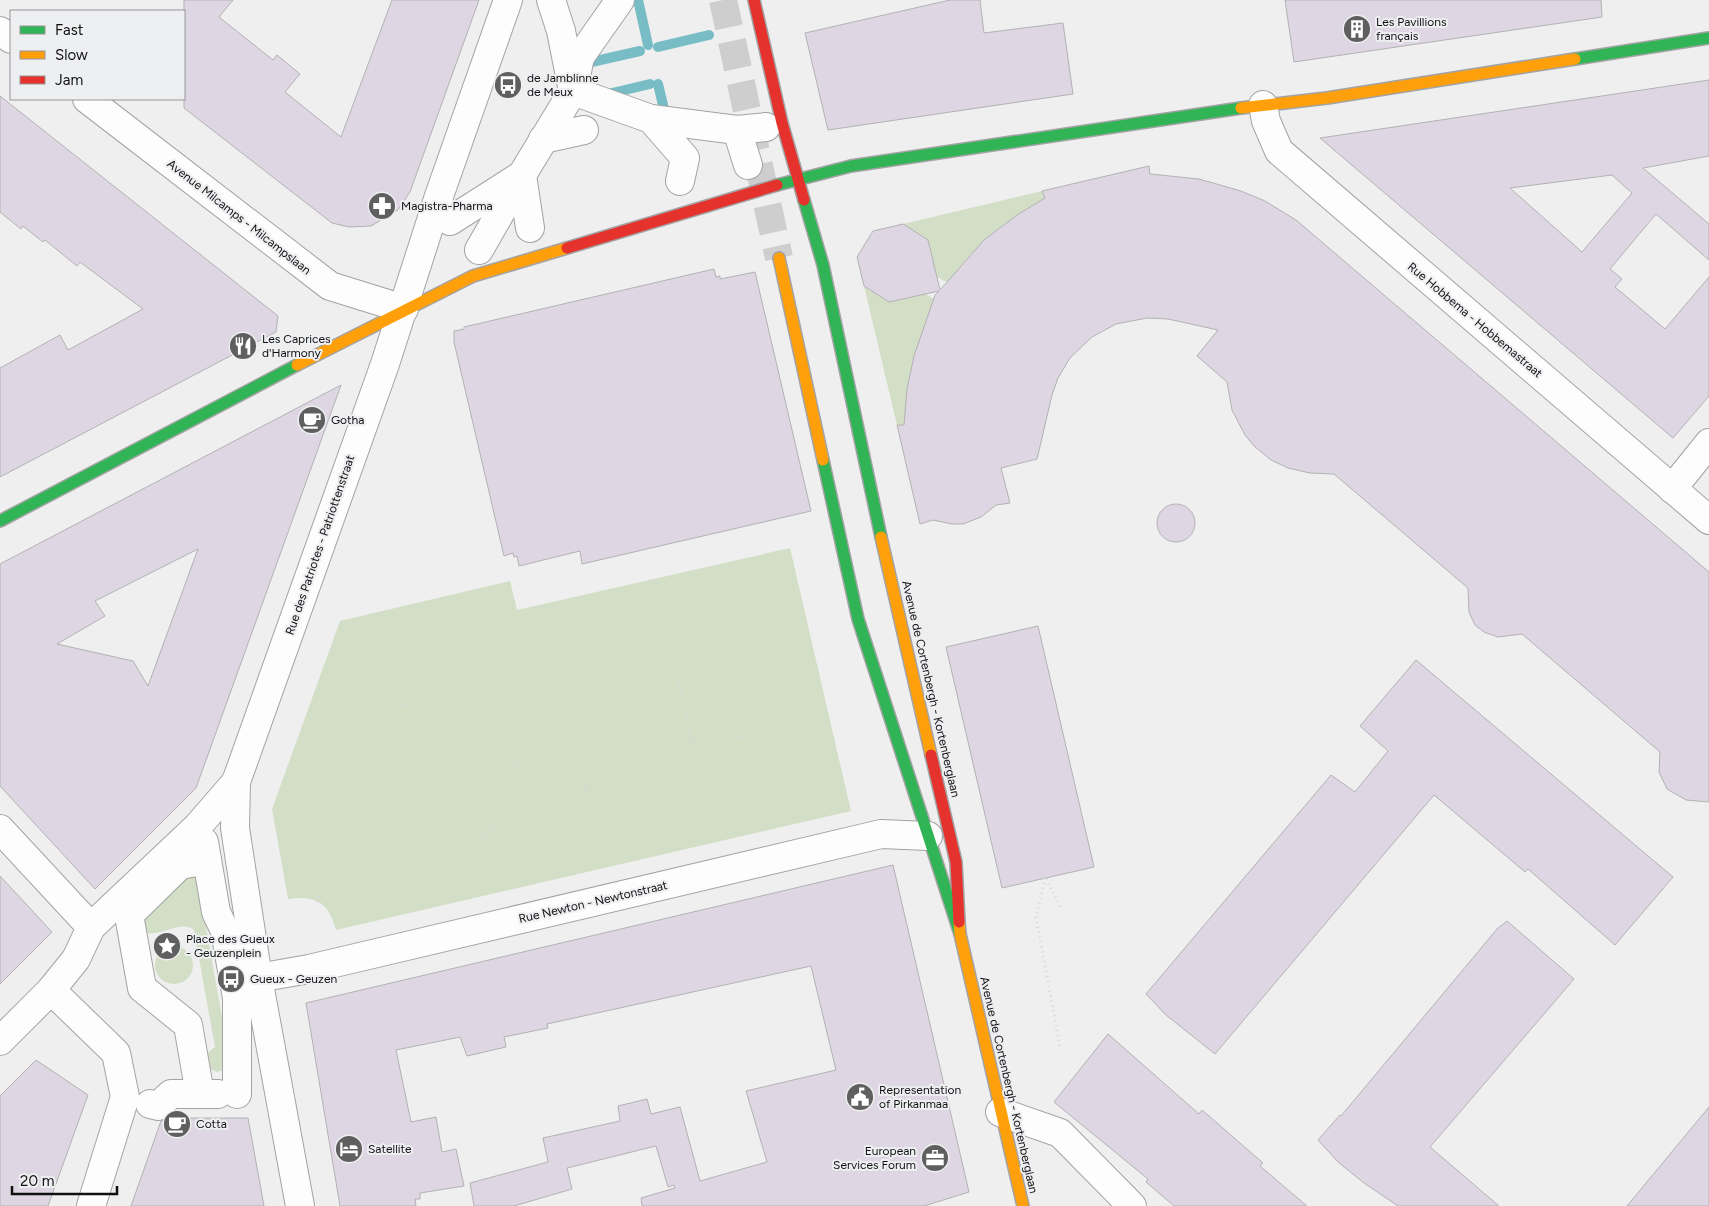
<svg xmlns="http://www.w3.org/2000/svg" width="1709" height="1206" viewBox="0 0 1709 1206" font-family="Figtree,sans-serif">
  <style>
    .green { fill: #d3dec6 }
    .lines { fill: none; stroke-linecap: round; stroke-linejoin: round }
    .stream { stroke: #78bdc6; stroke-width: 10 }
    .building { fill: #ded6e2; stroke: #b2b2b3; fill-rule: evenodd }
    .highway-tunnel { stroke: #cececf; stroke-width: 28; stroke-dasharray: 28 14; stroke-linecap: butt }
    .street-casing { stroke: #a3a3a4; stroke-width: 30 }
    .fast-casing { stroke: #a3a3a4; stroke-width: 14 }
    .slow-casing { stroke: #a3a3a4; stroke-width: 14 }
    .jam-casing { stroke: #a3a3a4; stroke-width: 14 }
    .path { stroke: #d7d7d8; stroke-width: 3; stroke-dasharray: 1 4; stroke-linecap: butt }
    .street { stroke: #fdfdfd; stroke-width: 28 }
    .fast { stroke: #30b455; stroke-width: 11 }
    .slow { stroke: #ff9f0a; stroke-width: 11 }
    .jam { stroke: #e5322d; stroke-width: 11 }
    .labels { text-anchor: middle; stroke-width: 4; stroke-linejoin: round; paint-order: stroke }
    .poi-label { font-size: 12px; fill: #111112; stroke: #eeeff1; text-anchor: start }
    .street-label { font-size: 12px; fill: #111112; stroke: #eeeff1 }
  </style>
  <rect width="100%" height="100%" fill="#efeff0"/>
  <g class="green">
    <path d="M1042,191L1045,199C1006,220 974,246 948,283L932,274L935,270L928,240L903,224Z"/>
    <path d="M864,286L889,302L919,295L921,291L937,301C918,346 906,375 905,425H897Z"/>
    <path d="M790,548L851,811L336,930C329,902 315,895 288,899L272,809L340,621L510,581L517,610Z"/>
    <path d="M190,874L196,877L198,882L229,1057L225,1069L217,1072L210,1069L206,1054L215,1047L194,930C182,919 158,939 143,932L141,918Z"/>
    <circle cx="174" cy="965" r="19"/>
  </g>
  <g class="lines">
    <g class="stream">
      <polyline points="638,0 648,45"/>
      <polyline points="658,47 709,35"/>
      <polyline points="587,63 640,51"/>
      <polyline points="658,84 664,109"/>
      <polyline points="608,94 650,84"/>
    </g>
  </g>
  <g class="building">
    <polygon points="184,0 233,0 219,17 273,60 277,55 300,74 285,92 341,137 392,0 479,0 410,192 398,210 371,226 349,227 332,223 184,108"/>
    <polygon points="950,0 980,0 984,33 1063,23 1073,94 828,130 805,33"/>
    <polygon points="1285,0 1601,0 1602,17 1294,62"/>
    <path d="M1709,80V156L1643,168L1709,224V260L1656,214L1610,269L1622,279L1615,287L1665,329L1709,277V396L1673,438L1320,138ZM1612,175L1632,193L1582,252L1510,188Z"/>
    <polygon points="0,96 278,316 276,332 0,477 0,368 60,335 68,350 143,309 80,262 77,266 45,240 43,242 23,226 21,229 0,212"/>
    <polygon points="1149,166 1150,174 1199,179 1241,191 1265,201 1296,220 1709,572 1709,802 1686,800 1667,789 1659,772 1660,752 1522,634 1498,637 1484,632 1475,625 1469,612 1468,588 1334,474 1310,473 1288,468 1271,460 1254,446 1245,435 1232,410 1227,382 1197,356 1218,330 1168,319 1147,318 1116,324 1092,337 1070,358 1058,378 1052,395 1037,459 1001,468 1010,503 996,505 981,517 963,524 952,524 933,520 920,524 897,425 904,425 907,389 914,356 935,295 939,291 889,302 864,286 857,257 873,231 903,224 928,240 940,290 984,240 1017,215 1045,198 1042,191"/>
    <polygon points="714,269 716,277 720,276 720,279 755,272 811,511 582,564 580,551 519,566 517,556 514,557 513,553 504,556 454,342 454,331 464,329 464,327"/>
    <path d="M341,385L196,788L95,889L0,786V564ZM198,549L148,686L133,661L57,644L105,616L95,601Z"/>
    <circle cx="1176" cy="523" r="19"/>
    <polygon points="1038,626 1094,867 1002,888 946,647"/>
    <polygon points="1416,660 1673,877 1615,945 1528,869 1525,872 1434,795 1215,1054 1166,1015 1146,994 1331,775 1355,792 1388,751 1360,726"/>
    <polygon points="893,865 969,1192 924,1206 642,1206 641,1198 675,1188 674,1185 668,1187 656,1146 567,1168 572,1189 514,1206 474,1206 470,1183 548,1162 543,1138 620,1121 618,1106 647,1099 651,1114 680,1107 700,1181 767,1162 746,1091 836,1070 811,966 547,1024 548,1028 504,1037 506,1047 467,1056 460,1037 396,1050 411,1122 436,1117 442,1152 456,1149 464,1186 420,1193 420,1199 415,1199 416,1206 340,1206 306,1003"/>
    <polygon points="0,876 52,932 0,984"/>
    <polygon points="1507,921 1574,979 1430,1147 1499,1206 1398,1206 1364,1183 1338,1162 1318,1140 1340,1115 1341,1116 1497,929"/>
    <polygon points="1108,1034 1199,1114 1202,1110 1263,1163 1260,1166 1307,1206 1174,1206 1146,1182 1148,1179 1054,1102"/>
    <polygon points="36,1060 88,1095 48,1206 0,1206 0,1096"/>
    <polygon points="1709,1107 1709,1206 1627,1206"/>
    <polygon points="168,1118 248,1118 264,1206 131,1206 161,1121"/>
  </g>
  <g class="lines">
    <polyline class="highway-tunnel" points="723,0 779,258"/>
    <defs>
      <g id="street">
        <polyline points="620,0 580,57 573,91 651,119 737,130 766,127"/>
        <polyline points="0,31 11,39"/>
        <polyline points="87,99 330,286 404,309"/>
        <polyline points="1263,105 1266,121 1279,151 1709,520"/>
        <polyline points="651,119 685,158 680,181"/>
        <polyline points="737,130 748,165"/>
        <polyline points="543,139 584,130"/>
        <polyline points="450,221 522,175 573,91 561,31 551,0"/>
        <polyline points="479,250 522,175 530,228"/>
        <polyline points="1672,489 1709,443"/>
        <polyline points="0,829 91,927"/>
        <polyline points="204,842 216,912 225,931 237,998 237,1094"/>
        <polyline points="258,978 309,969 881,834 928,836"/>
        <polyline points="0,1041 51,990"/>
        <polyline points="200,1094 188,1025 142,988 129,915 180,865 207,860"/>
        <polyline points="150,1104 158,1106 171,1094 218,1094"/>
        <polyline points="1000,1112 1060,1133 1132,1206"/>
        <polyline points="91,1206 125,1097 116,1053 51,990 76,959 91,927 197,827 236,782"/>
        <polyline points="300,1206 258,978 235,828 236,782 385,364 438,199 508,0"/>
      </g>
      <g id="fast">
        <polyline points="1575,59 1709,38"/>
        <polyline points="777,185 851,166 1241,108"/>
        <polyline points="804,200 823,265 881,537"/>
        <polyline points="823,460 858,619 960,934"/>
        <polyline points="0,521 297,365"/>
      </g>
      <g id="slow">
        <polyline points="1241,108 1327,98 1575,59"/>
        <polyline points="779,258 823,460"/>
        <polyline points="297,365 473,276 567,248"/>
        <polyline points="881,537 931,755"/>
        <polyline points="959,922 960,934 1023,1206"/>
      </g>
      <g id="jam">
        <polyline points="754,0 782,123 804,200"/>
        <polyline points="567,248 777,185"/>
        <polyline points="931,755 956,862 959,922"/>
      </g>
    </defs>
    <use href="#street" class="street-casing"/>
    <use href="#fast" class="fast-casing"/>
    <use href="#slow" class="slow-casing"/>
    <use href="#jam" class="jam-casing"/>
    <g class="path">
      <path d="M704,800L692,741C706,739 720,735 734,737C761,741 797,759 811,783C817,793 818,806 820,817"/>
      <polyline points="487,835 518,762 588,787"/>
      <polyline points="1045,878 1036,917 1060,1047"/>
      <polyline points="1046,879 1062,910"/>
      <polyline points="328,882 346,889 370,895 400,891 436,870 487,836 656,755 692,741 655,579"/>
      <path d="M317,902L328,882C314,869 310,848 307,830C302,784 330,739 371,717C393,706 417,702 440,697L454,723L472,739L518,762"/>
    </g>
    <use href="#street" class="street"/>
    <use href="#fast" class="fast"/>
    <use href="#slow" class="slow"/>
    <use href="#jam" class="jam"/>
  </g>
  <defs>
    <symbol id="building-disc" viewBox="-11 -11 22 22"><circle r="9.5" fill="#5f5f60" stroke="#eeeff1"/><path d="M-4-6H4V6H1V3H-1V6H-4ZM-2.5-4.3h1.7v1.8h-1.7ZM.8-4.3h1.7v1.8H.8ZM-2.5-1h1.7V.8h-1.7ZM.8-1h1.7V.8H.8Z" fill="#fff"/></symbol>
    <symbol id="bus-disc" viewBox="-11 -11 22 22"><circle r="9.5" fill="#5f5f60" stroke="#eeeff1"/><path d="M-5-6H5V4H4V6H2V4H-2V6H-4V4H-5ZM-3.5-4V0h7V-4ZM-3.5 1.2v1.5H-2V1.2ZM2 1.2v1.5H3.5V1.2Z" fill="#fff"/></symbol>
    <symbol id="pharmacy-disc" viewBox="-11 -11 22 22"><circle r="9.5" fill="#5f5f60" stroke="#eeeff1"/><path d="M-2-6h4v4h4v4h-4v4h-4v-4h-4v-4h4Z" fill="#fff"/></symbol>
    <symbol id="restaurant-disc" viewBox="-11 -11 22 22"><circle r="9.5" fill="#5f5f60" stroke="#eeeff1"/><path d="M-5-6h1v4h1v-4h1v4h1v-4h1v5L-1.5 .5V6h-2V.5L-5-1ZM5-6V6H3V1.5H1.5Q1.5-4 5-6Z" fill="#fff"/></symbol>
    <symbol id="cafe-disc" viewBox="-11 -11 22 22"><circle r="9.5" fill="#5f5f60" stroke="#eeeff1"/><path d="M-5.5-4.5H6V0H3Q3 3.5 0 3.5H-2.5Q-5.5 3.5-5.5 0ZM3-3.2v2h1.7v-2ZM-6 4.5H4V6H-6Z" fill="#fff"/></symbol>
    <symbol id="sight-disc" viewBox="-11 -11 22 22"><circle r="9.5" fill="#5f5f60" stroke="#eeeff1"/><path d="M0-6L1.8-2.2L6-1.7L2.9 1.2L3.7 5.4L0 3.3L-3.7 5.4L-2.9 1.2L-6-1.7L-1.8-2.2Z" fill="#fff"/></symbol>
    <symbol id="civic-disc" viewBox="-11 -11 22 22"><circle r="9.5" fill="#5f5f60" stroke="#eeeff1"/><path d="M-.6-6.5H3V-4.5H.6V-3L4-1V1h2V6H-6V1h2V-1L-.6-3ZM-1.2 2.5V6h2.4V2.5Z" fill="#fff"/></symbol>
    <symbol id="hotel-disc" viewBox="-11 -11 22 22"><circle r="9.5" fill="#5f5f60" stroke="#eeeff1"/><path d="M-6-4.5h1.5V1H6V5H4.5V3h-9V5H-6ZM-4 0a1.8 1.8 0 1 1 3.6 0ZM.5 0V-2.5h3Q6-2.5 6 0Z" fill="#fff"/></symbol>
    <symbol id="office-disc" viewBox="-11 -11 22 22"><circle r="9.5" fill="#5f5f60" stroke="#eeeff1"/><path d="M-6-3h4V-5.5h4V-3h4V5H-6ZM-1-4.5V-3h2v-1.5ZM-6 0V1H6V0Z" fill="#fff"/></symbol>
  </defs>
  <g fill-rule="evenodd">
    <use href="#building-disc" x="1341" y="13" width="32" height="32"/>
    <use href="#bus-disc" x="492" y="69" width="32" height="32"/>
    <use href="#pharmacy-disc" x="366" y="190" width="32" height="32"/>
    <use href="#restaurant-disc" x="227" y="330" width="32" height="32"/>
    <use href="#cafe-disc" x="296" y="404" width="32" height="32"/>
    <use href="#sight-disc" x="151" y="930" width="32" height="32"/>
    <use href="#bus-disc" x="215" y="963" width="32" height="32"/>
    <use href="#civic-disc" x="844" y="1081" width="32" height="32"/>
    <use href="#cafe-disc" x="161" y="1108" width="32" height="32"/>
    <use href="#hotel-disc" x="333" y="1133" width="32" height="32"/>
    <use href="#office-disc" x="919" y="1142" width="32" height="32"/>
  </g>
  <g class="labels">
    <g class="poi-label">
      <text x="1376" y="26">Les Pavillions<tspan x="1376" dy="14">français</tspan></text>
      <text x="527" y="82">de Jamblinne<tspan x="527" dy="14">de Meux</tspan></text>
      <text x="401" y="210">Magistra-Pharma</text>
      <text x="262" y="343">Les Caprices<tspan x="262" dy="14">d'Harmony</tspan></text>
      <text x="331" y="424">Gotha</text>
      <text x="186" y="943">Place des Gueux<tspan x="186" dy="14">- Geuzenplein</tspan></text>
      <text x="250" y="983">Gueux - Geuzen</text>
      <text x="879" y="1094">Representation<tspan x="879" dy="14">of Pirkanmaa</tspan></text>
      <text x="196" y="1128">Cotta</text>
      <text x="368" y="1153">Satellite</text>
      <text x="916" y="1155" text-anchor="end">European<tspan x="916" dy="14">Services Forum</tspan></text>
    </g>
    <g class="street-label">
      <text transform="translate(239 217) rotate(38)" y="4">Avenue Milcamps - Milcampslaan</text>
      <text transform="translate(1475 320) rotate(40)" y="4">Rue Hobbema - Hobbemastraat</text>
      <text transform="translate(320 545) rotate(-71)" y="4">Rue des Patriotes - Patriottenstraat</text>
      <text transform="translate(931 689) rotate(77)" y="4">Avenue de Cortenbergh - Kortenberglaan</text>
      <text transform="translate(593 902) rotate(-13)" y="4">Rue Newton - Newtonstraat</text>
      <text transform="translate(1009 1085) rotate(77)" y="4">Avenue de Cortenbergh - Kortenberglaan</text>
    </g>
  </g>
  <rect x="10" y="10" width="175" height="90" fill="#eeeff1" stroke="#969698"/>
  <rect x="20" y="26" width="25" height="8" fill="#30b455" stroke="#969698"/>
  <text x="55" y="35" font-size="15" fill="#111112">Fast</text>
  <rect x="20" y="51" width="25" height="8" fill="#ff9f0a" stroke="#969698"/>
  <text x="55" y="60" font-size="15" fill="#111112">Slow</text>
  <rect x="20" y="76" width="25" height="8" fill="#e5322d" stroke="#969698"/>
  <text x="55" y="85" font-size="15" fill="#111112">Jam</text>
  <path d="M12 1186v8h105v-8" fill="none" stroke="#111112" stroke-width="2.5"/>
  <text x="20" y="1186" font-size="15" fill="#111112" stroke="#eeeff1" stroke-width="4" paint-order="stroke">20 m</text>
</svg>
